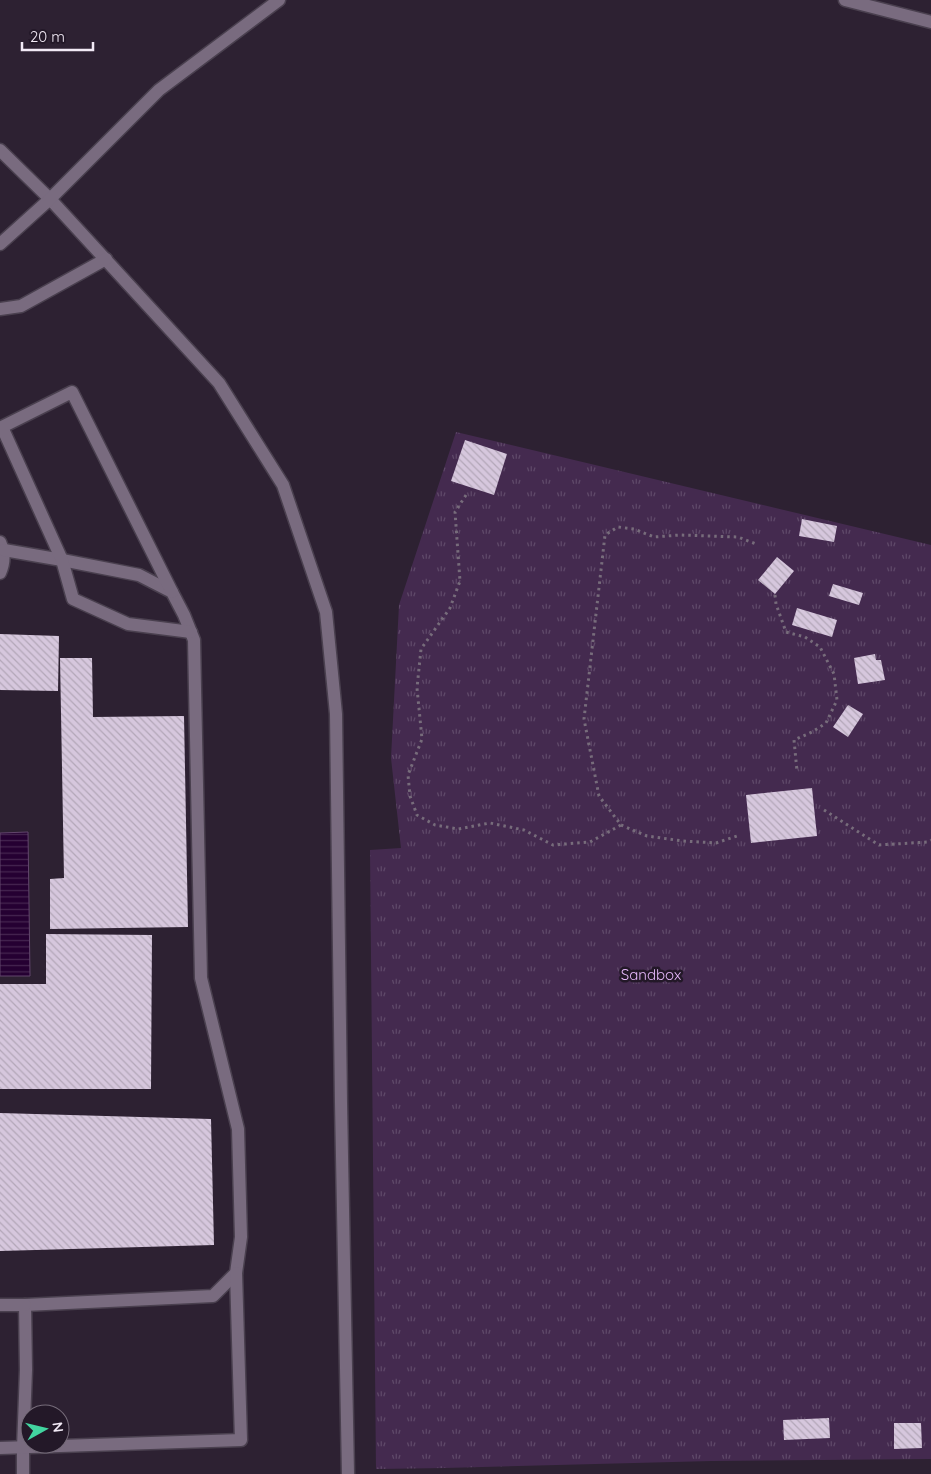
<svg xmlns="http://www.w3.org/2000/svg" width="931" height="1474" viewBox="0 0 931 1474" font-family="Quicksand,sans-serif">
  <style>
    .park { fill: url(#park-tufts) }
    .water { fill: url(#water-rules); stroke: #62466d }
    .building { fill: url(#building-back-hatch) }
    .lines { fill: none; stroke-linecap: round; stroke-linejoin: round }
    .minor-casing { stroke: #4a404f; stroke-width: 15 }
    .path { stroke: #776c7b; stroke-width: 3; stroke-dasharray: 2.5 4; stroke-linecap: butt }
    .minor { stroke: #796b7f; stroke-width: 12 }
    .labels { text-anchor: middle; stroke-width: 5; stroke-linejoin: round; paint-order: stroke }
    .park-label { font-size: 15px; fill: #e6b8fb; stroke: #231828 }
  </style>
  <defs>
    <pattern id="park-tufts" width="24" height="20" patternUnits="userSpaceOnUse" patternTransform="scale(1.25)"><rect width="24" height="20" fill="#442a4f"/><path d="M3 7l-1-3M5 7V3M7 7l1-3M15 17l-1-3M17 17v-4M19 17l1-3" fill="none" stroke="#5f4969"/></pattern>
    <pattern id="water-rules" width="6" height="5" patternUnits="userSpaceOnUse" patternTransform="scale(1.25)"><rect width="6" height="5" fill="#250032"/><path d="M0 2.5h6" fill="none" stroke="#452550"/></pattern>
    <pattern id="building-back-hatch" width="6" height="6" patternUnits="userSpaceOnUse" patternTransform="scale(1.25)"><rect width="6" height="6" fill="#d6c7dd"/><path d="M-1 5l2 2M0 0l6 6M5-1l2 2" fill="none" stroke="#b3a7b8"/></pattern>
  </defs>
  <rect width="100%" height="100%" fill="#2d2132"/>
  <polygon class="park" points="456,432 931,545 931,1459 711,1461 444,1468 376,1469 370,850 401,848 391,758 399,605"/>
  <polygon class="water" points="28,832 30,976 0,976 0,833"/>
  <g class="building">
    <polygon points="465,440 507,454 494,495 451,481"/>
    <polygon points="802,519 837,526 834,542 799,536"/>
    <polygon points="777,557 794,571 775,594 758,580"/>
    <polygon points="833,584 863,593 859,605 829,596"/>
    <polygon points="797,608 837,620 832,637 792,625"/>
    <polygon points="0,634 59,636 58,691 0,690"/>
    <polygon points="875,654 876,660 881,660 885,680 858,684 854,658"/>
    <polygon points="60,658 92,658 93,717 184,716 188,927 50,929 50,879 64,878"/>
    <polygon points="848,705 863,714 848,737 833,727"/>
    <polygon points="812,788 817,836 751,843 746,795"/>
    <polygon points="46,934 152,935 151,1089 0,1089 0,984 46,984"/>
    <polygon points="0,1113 211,1119 214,1245 0,1251"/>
    <polygon points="829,1418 830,1438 784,1440 783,1420"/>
    <polygon points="894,1423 921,1423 922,1448 894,1449"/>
  </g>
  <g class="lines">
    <defs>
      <g id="minor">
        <polyline points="845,0 931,22"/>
        <polyline points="0,150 50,199 219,383 283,485 326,612 336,714 341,1103 348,1474"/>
        <polyline points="0,244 50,199 159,90 279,0"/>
        <polyline points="0,309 21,306 106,259"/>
        <path d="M0,542C5,553 5,562 0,573"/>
        <polyline points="4,550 62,560 139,575 172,592 184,615 194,640 201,978 238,1129 241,1237 236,1273 213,1296 25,1305 26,1370 23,1448 23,1474"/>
        <polyline points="172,592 72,392 2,427 62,560 73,599 128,624 191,632"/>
        <polyline points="0,1305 25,1305"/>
        <polyline points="0,1448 241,1440 236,1273"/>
      </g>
    </defs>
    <use href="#minor" class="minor-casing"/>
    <g class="path">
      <polyline points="466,495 455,512 460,581 450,608 421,649 417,688 422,739 408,775 410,796 417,815 435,825 458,829 490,823 524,830 553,845 590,842 621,825 599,796 584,719 605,535 618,527 634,529 654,537 680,535 738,537 756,544"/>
      <polyline points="775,595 776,604 786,632 805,637 820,647 834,674 837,700 826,723 812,732 794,740 797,771"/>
      <polyline points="824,810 879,845 927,842 931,840"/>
      <polyline points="621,825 647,836 683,841 716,843 740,835"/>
    </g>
    <use href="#minor" class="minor"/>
  </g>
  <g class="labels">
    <g class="park-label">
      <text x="651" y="980">Sandbox</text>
    </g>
  </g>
  <g transform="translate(45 1429) rotate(82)"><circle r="24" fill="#231828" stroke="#766c7a"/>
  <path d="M0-4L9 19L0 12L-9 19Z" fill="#42d4a0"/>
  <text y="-8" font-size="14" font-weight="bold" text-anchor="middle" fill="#f2eaf6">N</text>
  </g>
  <path d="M22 42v8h71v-8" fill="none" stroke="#f2eaf6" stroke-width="2.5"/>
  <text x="30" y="42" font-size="15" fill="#f2eaf6" stroke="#231828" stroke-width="4" paint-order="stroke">20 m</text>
</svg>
